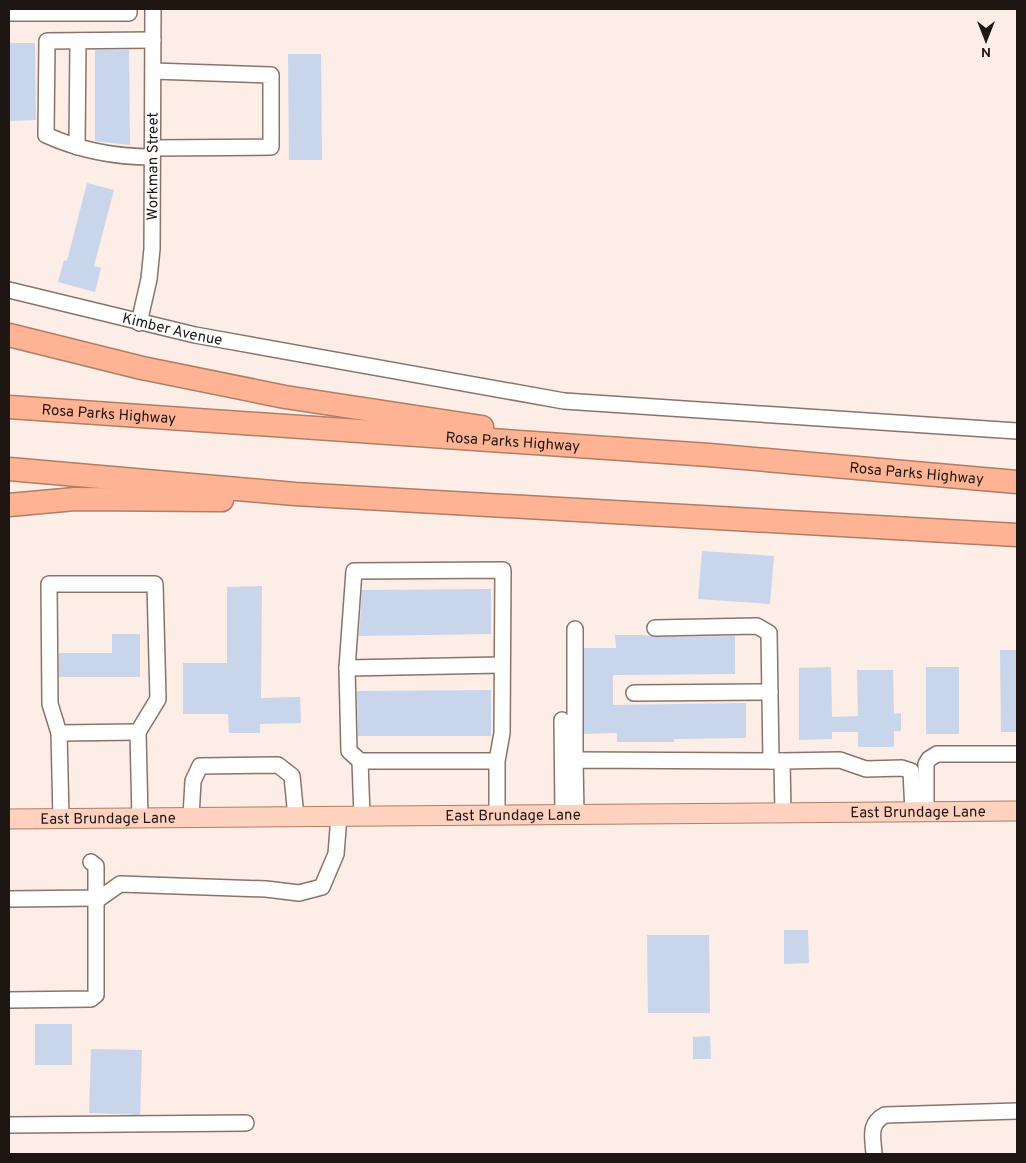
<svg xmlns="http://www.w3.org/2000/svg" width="1026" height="1163" viewBox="0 0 1026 1163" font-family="Overpass,sans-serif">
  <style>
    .building { fill: #c8d5ea }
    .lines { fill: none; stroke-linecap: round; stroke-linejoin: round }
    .minor-casing { stroke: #8a746a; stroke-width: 18 }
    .major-casing { stroke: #b07d66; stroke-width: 21 }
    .highway-casing { stroke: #b07d66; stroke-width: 25 }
    .minor { stroke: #fff; stroke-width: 15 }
    .major { stroke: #fed2bf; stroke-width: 19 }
    .highway { stroke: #feb494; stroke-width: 22 }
    .labels { text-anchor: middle; stroke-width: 5; stroke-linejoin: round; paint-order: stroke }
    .street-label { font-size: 15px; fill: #1e1612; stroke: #fcede6 }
  </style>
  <rect width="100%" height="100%" fill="#fcede6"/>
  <g class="building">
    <polygon points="9,43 35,43 36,120 9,121"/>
    <polygon points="95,50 129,50 130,145 95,141"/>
    <polygon points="288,54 321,54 322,160 289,160"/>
    <polygon points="87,183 114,190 94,266 101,268 95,292 58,282 64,260 67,261"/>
    <polygon points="702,551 774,556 770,604 698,599"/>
    <polygon points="262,586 261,698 300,697 301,723 260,724 260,733 229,733 228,714 183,714 183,663 227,663 227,587"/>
    <polygon points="491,589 491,634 359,636 362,590"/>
    <polygon points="112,634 140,634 140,677 59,677 59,653 112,653"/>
    <polygon points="615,635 644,635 655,637 735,636 735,674 613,675 613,705 746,703 746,738 674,739 674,742 617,742 617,733 584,734 584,648 616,648"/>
    <polygon points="1000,650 1017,650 1017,732 1001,732"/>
    <polygon points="831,667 832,717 858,716 857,670 893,670 894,714 901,713 901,731 894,731 894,747 858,747 858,732 832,732 832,739 799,740 799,668"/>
    <rect x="926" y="667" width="33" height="67"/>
    <polygon points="491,690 491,736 358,736 357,691"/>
    <polygon points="784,930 808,930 809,963 784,964"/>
    <polygon points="647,935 709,935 710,1013 648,1013"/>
    <rect x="35" y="1024" width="37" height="41"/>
    <polygon points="710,1036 711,1059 693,1059 693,1037"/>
    <polygon points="91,1049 142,1050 140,1115 89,1113"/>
  </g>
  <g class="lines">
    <defs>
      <g id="minor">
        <polyline points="9,13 129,13 129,9"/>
        <polyline points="77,147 78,41"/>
        <polyline points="153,148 271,147 271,75 153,71"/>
        <path d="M152,157C117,157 79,150 46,135L47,41L153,40"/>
        <path id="s1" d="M9,290L195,335L564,401L1017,431"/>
        <path id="s2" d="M139,323L149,279L152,249L153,9"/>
        <polyline points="655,628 757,626 769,633 771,761"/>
        <polyline points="575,629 575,760"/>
        <polyline points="347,668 501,665"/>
        <polyline points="634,693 770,692"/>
        <polyline points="562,720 563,814"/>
        <polyline points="59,733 138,732"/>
        <polyline points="360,761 362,816"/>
        <polyline points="497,761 360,761 349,751 347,668 354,571 503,570 502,733 497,761 497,815"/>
        <polyline points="926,811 926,764 929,759 937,754 1017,754"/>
        <polyline points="783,813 782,761 840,760 866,769 902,768 911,771 913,812"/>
        <polyline points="576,814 575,760 782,761"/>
        <polyline points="191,817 193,781 200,766 278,765 292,776 296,817"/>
        <polyline points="61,818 59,733 50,704 49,584 155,584 158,699 138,732 140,818"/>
        <polyline points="9,899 96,898 96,866 91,862"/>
        <polyline points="96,901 120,884 266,889 299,893 322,887 336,854 339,816"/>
        <polyline points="9,1000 91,999 96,995 96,898"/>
        <polyline points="9,1125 246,1123"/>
        <path d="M874,1154C873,1137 868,1124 885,1115L1017,1111"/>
      </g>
      <g id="major">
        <path id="s3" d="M9,819L1017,811"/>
      </g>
      <g id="highway">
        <polyline points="9,335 142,368 285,397 482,427"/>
        <path id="s4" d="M9,407L709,455L1017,482"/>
        <polyline points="9,469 295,494 1017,535"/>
        <polyline points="9,505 75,499 222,500"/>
      </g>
    </defs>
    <use href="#minor" class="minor-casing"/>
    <use href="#major" class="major-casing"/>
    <use href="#highway" class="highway-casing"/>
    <use href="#minor" class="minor"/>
    <use href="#major" class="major"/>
    <use href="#highway" class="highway"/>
  </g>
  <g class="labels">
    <g class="street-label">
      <text dy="5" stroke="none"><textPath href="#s2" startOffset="158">Workman Street</textPath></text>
      <text dy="5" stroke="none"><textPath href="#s1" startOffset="168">Kimber Avenue</textPath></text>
      <text dy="5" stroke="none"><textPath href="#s4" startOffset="100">Rosa Parks Highway</textPath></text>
      <text dy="5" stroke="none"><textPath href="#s4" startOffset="505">Rosa Parks Highway</textPath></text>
      <text dy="5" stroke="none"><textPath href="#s4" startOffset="910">Rosa Parks Highway</textPath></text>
      <text dy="5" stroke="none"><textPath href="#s3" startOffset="909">East Brundage Lane</textPath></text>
      <text dy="5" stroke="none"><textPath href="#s3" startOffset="504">East Brundage Lane</textPath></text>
      <text dy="5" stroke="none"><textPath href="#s3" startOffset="99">East Brundage Lane</textPath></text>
    </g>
  </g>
  <rect width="1026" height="1163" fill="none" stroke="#1e1612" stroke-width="20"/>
  <g transform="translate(986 40) rotate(180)" stroke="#fcede6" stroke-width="4" paint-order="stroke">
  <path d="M0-4L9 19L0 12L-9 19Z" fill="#1e1612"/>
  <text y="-8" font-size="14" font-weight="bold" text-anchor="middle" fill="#1e1612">N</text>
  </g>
</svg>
